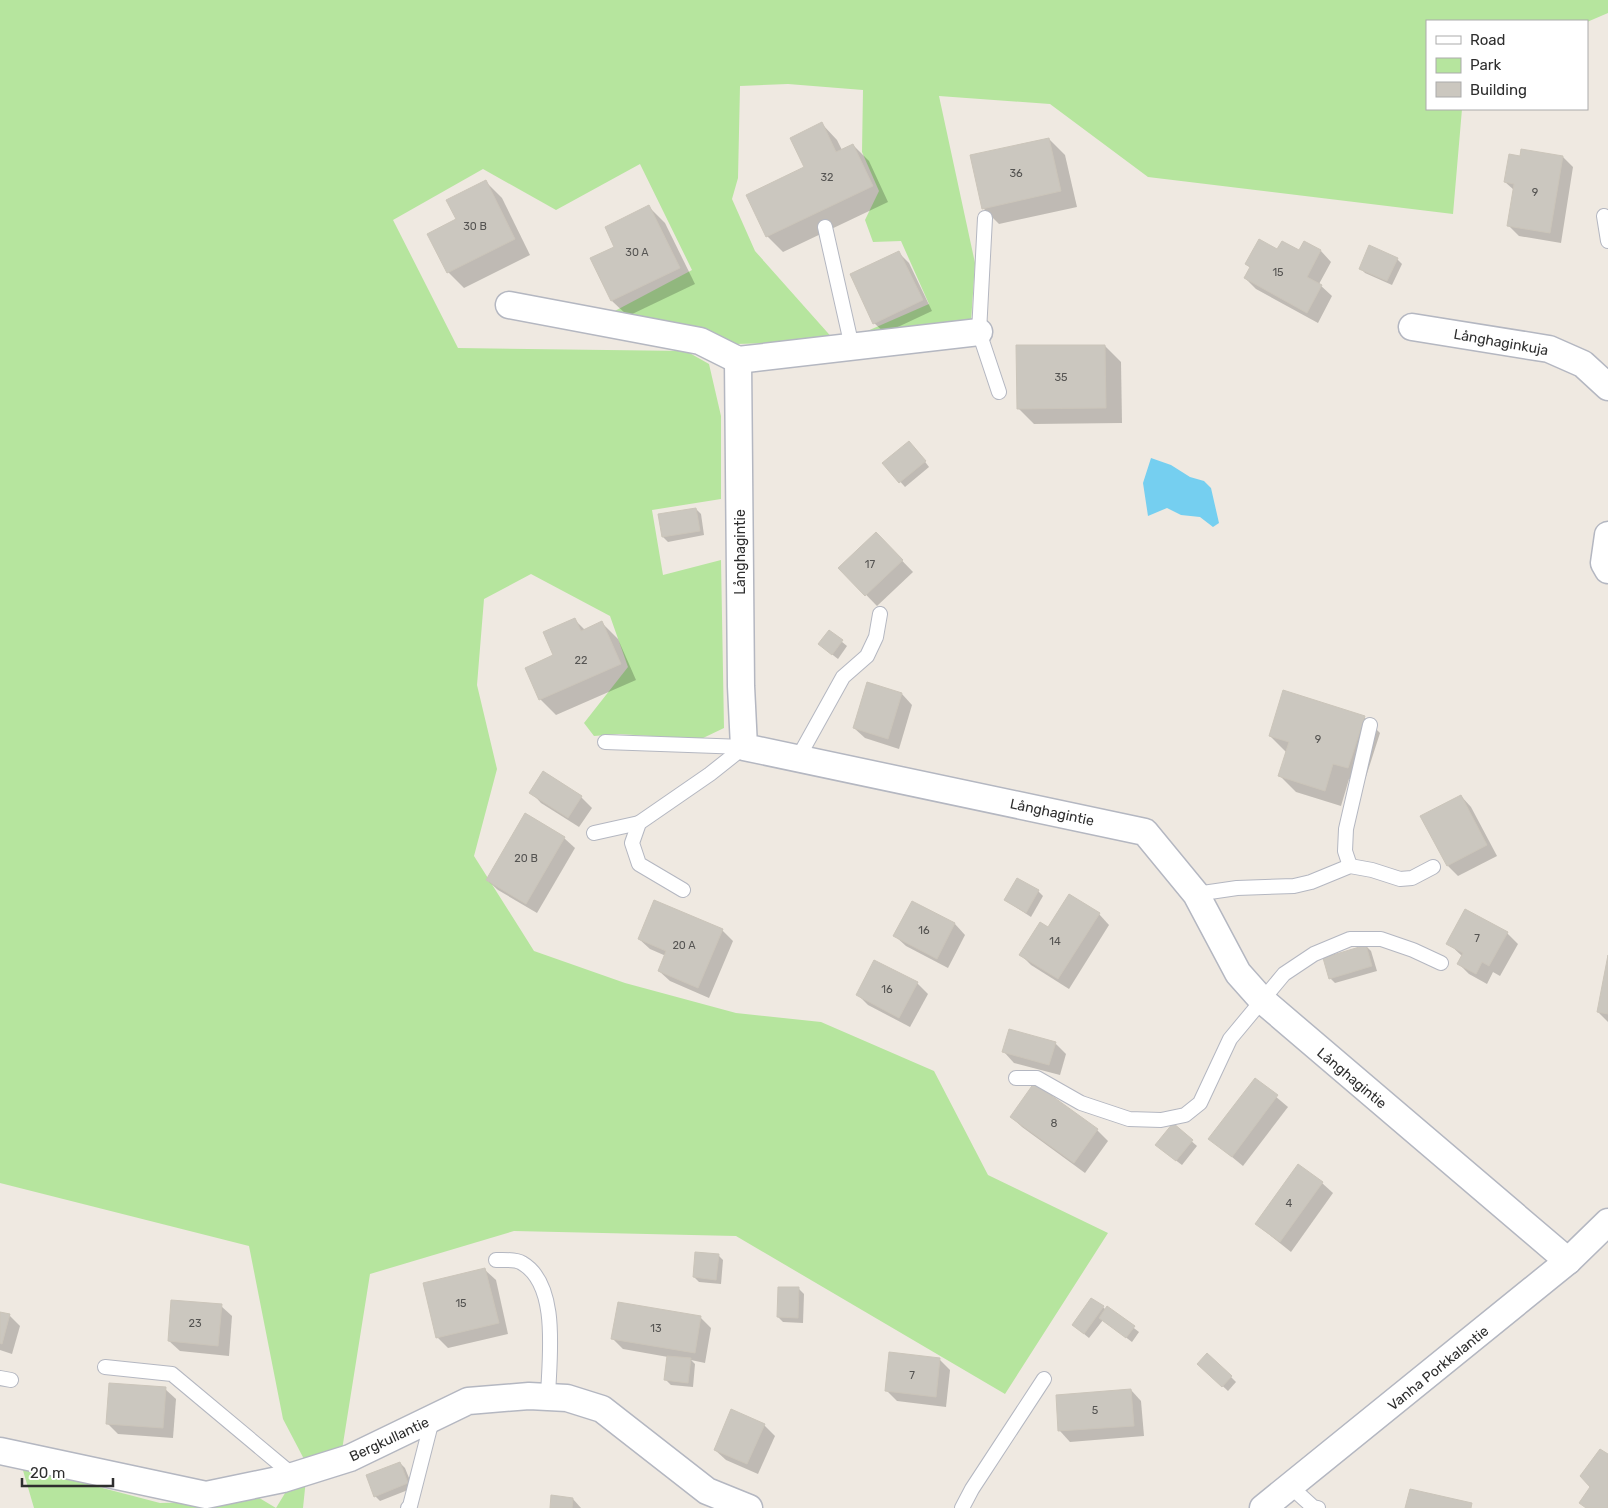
<svg xmlns="http://www.w3.org/2000/svg" width="1608" height="1508" viewBox="0 0 1608 1508" font-family="Rubik,sans-serif">
  <style>
    .green { fill: #b6e59e }
    .water { fill: #75cff0 }
    .shadow { fill: #0003 }
    .building { fill: #cbc7bf; stroke: #cbc5ba }
    .lines { fill: none; stroke-linecap: round; stroke-linejoin: round }
    .lane-casing { stroke: #b4b7c1; stroke-width: 16 }
    .street-casing { stroke: #b4b7c1; stroke-width: 29 }
    .lane { stroke: #fff; stroke-width: 14 }
    .street { stroke: #fff; stroke-width: 26 }
    .labels { text-anchor: middle; stroke-width: 4; stroke-linejoin: round; paint-order: stroke }
    .number-label { font-size: 11px; fill: #555452 }
    .street-label { font-size: 14px; fill: #2e2e2e; stroke: #fff }
  </style>
  <rect width="100%" height="100%" fill="#efe9e1"/>
  <g class="green">
    <polygon points="0,0 1608,0 1608,13 1587,22 1427,21 1427,109 1462,109 1453,214 1148,177 1050,104 939,96 975,263 971,322 865,332 929,304 901,241 873,242 865,220 879,191 862,152 863,90 788,84 740,86 738,178 732,199 755,251 835,341 736,344 694,330 611,313 692,270 640,164 556,210 483,169 393,220 458,348 686,351 709,364 721,416 721,499 652,510 663,575 721,560 724,728 701,739 619,734 594,736 584,723 628,667 610,616 531,574 484,599 477,685 497,769 474,856 534,951 625,983 736,1013 821,1022 934,1071 988,1175 1108,1233 1005,1394 736,1236 514,1231 370,1274 342,1450 305,1461 283,1419 249,1246 0,1183"/>
    <polygon points="22,1467 160,1503 208,1502 256,1496 276,1508 290,1485 306,1479 303,1508 34,1508"/>
  </g>
  <polygon class="water" points="1151,458 1171,465 1190,477 1204,481 1211,488 1219,523 1213,527 1200,517 1181,515 1167,508 1148,516 1143,483"/>
  <g class="shadow">
    <polygon points="822,124 837,140 842,150 853,145 869,161 888,202 783,252 767,236 806,168"/>
    <polygon points="1049,139 1065,155 1077,207 999,224 983,208"/>
    <polygon points="1563,157 1573,167 1561,243 1519,236 1508,225 1514,190 1505,182"/>
    <polygon points="486,182 502,198 530,255 464,288 448,272 457,220"/>
    <polygon points="649,207 665,223 695,284 628,316 612,301"/>
    <polygon points="1304,243 1321,251 1331,262 1319,284 1332,296 1318,323 1256,289 1245,278 1251,268 1246,264 1278,251 1299,252"/>
    <polygon points="899,253 909,263 932,311 885,333 874,323"/>
    <polygon points="1397,259 1402,264 1392,285 1365,273 1360,268"/>
    <polygon points="1105,346 1121,362 1122,423 1034,424 1018,408"/>
    <polygon points="914,447 929,467 905,487 884,463"/>
    <polygon points="696,509 701,514 704,535 668,542 663,537"/>
    <polygon points="886,544 913,572 877,606 840,568"/>
    <polygon points="575,620 585,630 602,623 618,639 636,680 556,715 540,699 527,668 555,656"/>
    <polygon points="830,632 847,646 838,659 825,649"/>
    <polygon points="902,694 912,705 899,749 865,738 854,728"/>
    <polygon points="1364,717 1380,733 1364,783 1349,779 1341,806 1296,792 1280,776 1286,752 1270,736"/>
    <polygon points="544,773 581,797 592,808 579,827 541,803 531,792"/>
    <polygon points="1461,796 1471,807 1497,856 1458,876 1448,866"/>
    <polygon points="564,838 575,848 537,913 498,890 487,880"/>
    <polygon points="1038,891 1043,896 1031,917 1005,900"/>
    <polygon points="912,903 955,924 965,935 948,968 906,946 895,936"/>
    <polygon points="1099,914 1109,925 1069,989 1031,965 1020,954"/>
    <polygon points="722,930 733,941 709,998 670,981 659,971 666,956 650,949 639,939"/>
    <polygon points="1507,933 1518,944 1500,976 1493,972 1487,984 1469,974 1459,964 1462,956 1448,943"/>
    <polygon points="1366,946 1371,951 1377,971 1335,983 1330,978"/>
    <polygon points="1608,962 1608,1022 1598,1012"/>
    <polygon points="917,983 928,994 910,1027 868,1005 858,995"/>
    <polygon points="1055,1043 1066,1054 1060,1075 1014,1063 1004,1052"/>
    <polygon points="1255,1079 1288,1107 1243,1166 1210,1139"/>
    <polygon points="1011,1117 1097,1130 1108,1141 1085,1173 1022,1127"/>
    <polygon points="1173,1125 1197,1146 1182,1165 1162,1150"/>
    <polygon points="1322,1183 1333,1193 1291,1252 1256,1224"/>
    <polygon points="718,1255 723,1260 721,1284 699,1282 694,1277"/>
    <polygon points="485,1270 496,1280 508,1334 448,1348 437,1337"/>
    <polygon points="799,1289 804,1294 803,1323 783,1322 778,1317"/>
    <polygon points="221,1306 232,1316 229,1356 180,1351 169,1341"/>
    <polygon points="1103,1307 1106,1310 1108,1308 1139,1332 1132,1342 1103,1320 1089,1338 1073,1325"/>
    <polygon points="0,1313 9,1315 20,1326 12,1354 0,1350"/>
    <polygon points="700,1317 711,1328 705,1363 691,1360 695,1364 693,1387 671,1385 666,1380 668,1357 623,1349 613,1339"/>
    <polygon points="940,1360 950,1370 946,1407 897,1401 886,1390"/>
    <polygon points="1199,1364 1231,1377 1236,1382 1228,1391"/>
    <polygon points="165,1389 176,1399 173,1438 118,1434 108,1424"/>
    <polygon points="1131,1390 1141,1401 1144,1436 1070,1442 1060,1431 1057,1396"/>
    <polygon points="764,1425 775,1436 758,1474 726,1460 715,1450"/>
    <polygon points="400,1463 405,1468 413,1488 380,1501 375,1496"/>
    <polygon points="573,1499 581,1508 551,1508"/>
  </g>
  <g class="building">
    <polygon points="822,122 836,152 853,144 873,186 766,237 746,195 804,167 790,138"/>
    <polygon points="1049,138 1061,191 982,209 970,155"/>
    <polygon points="1521,149 1563,156 1550,233 1507,226 1514,184 1504,182 1509,154 1520,156"/>
    <polygon points="486,180 515,239 447,273 427,234 456,219 446,200"/>
    <polygon points="649,205 680,268 611,301 590,258 614,247 605,227"/>
    <polygon points="1259,239 1277,249 1282,241 1299,250 1304,241 1321,250 1307,277 1322,285 1307,313 1244,278 1250,267 1245,264"/>
    <polygon points="1369,245 1398,258 1387,281 1359,269"/>
    <polygon points="899,251 923,300 873,324 850,274"/>
    <polygon points="1016,345 1105,345 1106,408 1017,409"/>
    <polygon points="909,441 926,461 899,483 882,463"/>
    <polygon points="696,508 700,531 662,537 658,514"/>
    <polygon points="876,532 903,560 865,596 838,568"/>
    <polygon points="575,618 581,631 602,621 621,664 539,700 525,668 553,655 543,632"/>
    <polygon points="829,630 843,640 832,655 818,644"/>
    <polygon points="867,682 902,693 888,739 853,728"/>
    <polygon points="1283,690 1365,716 1348,768 1333,764 1325,791 1278,776 1289,742 1269,736"/>
    <polygon points="543,771 582,796 568,818 529,793"/>
    <polygon points="1461,795 1487,845 1447,866 1420,816"/>
    <polygon points="525,813 565,837 526,904 486,880"/>
    <polygon points="1017,878 1039,890 1026,913 1004,900"/>
    <polygon points="1069,894 1100,913 1058,979 1019,955 1040,922 1048,927"/>
    <polygon points="654,900 723,929 698,988 658,971 666,951 638,939"/>
    <polygon points="912,901 955,923 937,959 893,936"/>
    <polygon points="1465,909 1508,932 1489,966 1482,962 1476,974 1457,964 1463,953 1446,944"/>
    <polygon points="1366,945 1372,966 1329,979 1323,958"/>
    <polygon points="1608,955 1608,1014 1597,1012"/>
    <polygon points="874,960 918,982 899,1018 856,995"/>
    <polygon points="1009,1029 1056,1042 1049,1065 1002,1052"/>
    <polygon points="1255,1078 1278,1095 1232,1157 1208,1139"/>
    <polygon points="1034,1083 1098,1129 1074,1163 1010,1117"/>
    <polygon points="1173,1123 1193,1140 1176,1161 1155,1145"/>
    <polygon points="1298,1164 1323,1182 1280,1242 1255,1224"/>
    <polygon points="695,1252 719,1254 716,1280 693,1277"/>
    <polygon points="485,1268 499,1323 436,1338 423,1283"/>
    <polygon points="778,1287 799,1287 798,1318 777,1317"/>
    <polygon points="1091,1298 1104,1306 1084,1334 1072,1325"/>
    <polygon points="171,1300 222,1304 218,1346 168,1341"/>
    <polygon points="618,1302 701,1316 695,1353 611,1339"/>
    <polygon points="1107,1306 1135,1326 1126,1338 1099,1318"/>
    <polygon points="0,1312 10,1314 2,1344 0,1343"/>
    <polygon points="889,1352 940,1358 936,1397 885,1391"/>
    <polygon points="1207,1353 1232,1376 1222,1387 1197,1364"/>
    <polygon points="667,1356 691,1358 688,1383 664,1380"/>
    <polygon points="109,1383 166,1387 163,1428 106,1424"/>
    <polygon points="1131,1389 1134,1426 1058,1431 1056,1395"/>
    <polygon points="731,1409 765,1424 747,1464 714,1450"/>
    <polygon points="1600,1449 1608,1454 1608,1508 1586,1508 1579,1503 1590,1487 1580,1476"/>
    <polygon points="400,1462 408,1483 374,1497 366,1475"/>
    <polygon points="1410,1489 1472,1503 1471,1508 1405,1508"/>
    <polygon points="551,1495 573,1498 572,1508 550,1508"/>
  </g>
  <g class="lines">
    <defs>
      <g id="lane">
        <polyline points="1604,216 1608,241"/>
        <polyline points="985,218 979,332 999,392"/>
        <polyline points="825,227 852,347"/>
        <polyline points="605,742 744,747"/>
        <polyline points="798,758 843,677 867,656 876,637 880,614"/>
        <polyline points="594,833 639,823"/>
        <polyline points="1350,866 1345,851 1346,829 1370,725"/>
        <polyline points="683,890 639,864 632,843 639,823 710,774 744,747"/>
        <polyline points="1196,894 1237,888 1294,886 1311,882 1350,866 1372,870 1400,879 1412,878 1433,867"/>
        <polyline points="1016,1078 1037,1078 1081,1103 1129,1119 1161,1120 1185,1115 1200,1103 1230,1039 1284,974 1314,954 1350,939 1381,939 1413,950 1441,963"/>
        <path d="M496,1260C503,1260 516,1259 522,1263C560,1285 549,1359 548,1397"/>
        <polyline points="105,1367 172,1374 294,1476"/>
        <polyline points="0,1378 11,1380"/>
        <polyline points="1290,1486 1313,1507 1318,1508"/>
        <polyline points="408,1508 410,1506 432,1420"/>
        <polyline points="962,1508 972,1489 1044,1379"/>
      </g>
      <g id="street">
        <polyline points="509,305 700,341 738,360 979,332"/>
        <polyline points="1412,327 1549,349 1583,364 1608,387"/>
        <polyline points="738,360 741,686 744,747 1145,832 1196,894 1238,973 1262,1000 1568,1261"/>
        <polyline points="1608,535 1604,563 1608,570"/>
        <polyline points="0,1451 206,1495 283,1479 350,1458 468,1401 529,1396 567,1398 602,1409 707,1491 749,1508"/>
        <polyline points="1263,1508 1568,1261 1608,1222"/>
      </g>
    </defs>
    <use href="#lane" class="lane-casing"/>
    <use href="#street" class="street-casing"/>
    <use href="#lane" class="lane"/>
    <use href="#street" class="street"/>
  </g>
  <g class="labels">
    <g class="number-label">
      <text x="1016" y="177">36</text>
      <text x="827" y="181">32</text>
      <text x="1535" y="196">9</text>
      <text x="475" y="230">30 B</text>
      <text x="637" y="256">30 A</text>
      <text x="1278" y="276">15</text>
      <text x="1061" y="381">35</text>
      <text x="870" y="568">17</text>
      <text x="581" y="664">22</text>
      <text x="1318" y="743">9</text>
      <text x="526" y="862">20 B</text>
      <text x="924" y="934">16</text>
      <text x="1477" y="942">7</text>
      <text x="1055" y="945">14</text>
      <text x="684" y="949">20 A</text>
      <text x="887" y="993">16</text>
      <text x="1054" y="1127">8</text>
      <text x="1289" y="1207">4</text>
      <text x="461" y="1307">15</text>
      <text x="195" y="1327">23</text>
      <text x="656" y="1332">13</text>
      <text x="912" y="1379">7</text>
      <text x="1095" y="1414">5</text>
    </g>
    <g class="street-label">
      <text transform="translate(1501 342) rotate(10)" y="5">Långhaginkuja</text>
      <text transform="translate(740 552) rotate(-90)" y="5">Långhagintie</text>
      <text transform="translate(1052 812) rotate(12)" y="5">Långhagintie</text>
      <text transform="translate(1352 1078) rotate(40)" y="5">Långhagintie</text>
      <text transform="translate(1438 1368) rotate(-39)" y="5">Vanha Porkkalantie</text>
      <text transform="translate(389 1439) rotate(-25)" y="5">Bergkullantie</text>
    </g>
  </g>
  <rect x="1426" y="20" width="162" height="90" fill="#ffffff" stroke="#ababab"/>
  <rect x="1436" y="36" width="25" height="8" fill="#ffffff" stroke="#ababab"/>
  <text x="1470" y="45" font-size="15" fill="#2e2e2e">Road</text>
  <rect x="1436" y="58" width="25" height="15" fill="#b6e59e" stroke="#ababab"/>
  <text x="1470" y="70" font-size="15" fill="#2e2e2e">Park</text>
  <rect x="1436" y="82" width="25" height="15" fill="#cbc7bf" stroke="#ababab"/>
  <text x="1470" y="95" font-size="15" fill="#2e2e2e">Building</text>
  <path d="M22 1478v8h91v-8" fill="none" stroke="#2e2e2e" stroke-width="2.5"/>
  <text x="30" y="1478" font-size="15" fill="#2e2e2e" stroke="#ffffff" stroke-width="4" paint-order="stroke">20 m</text>
</svg>
